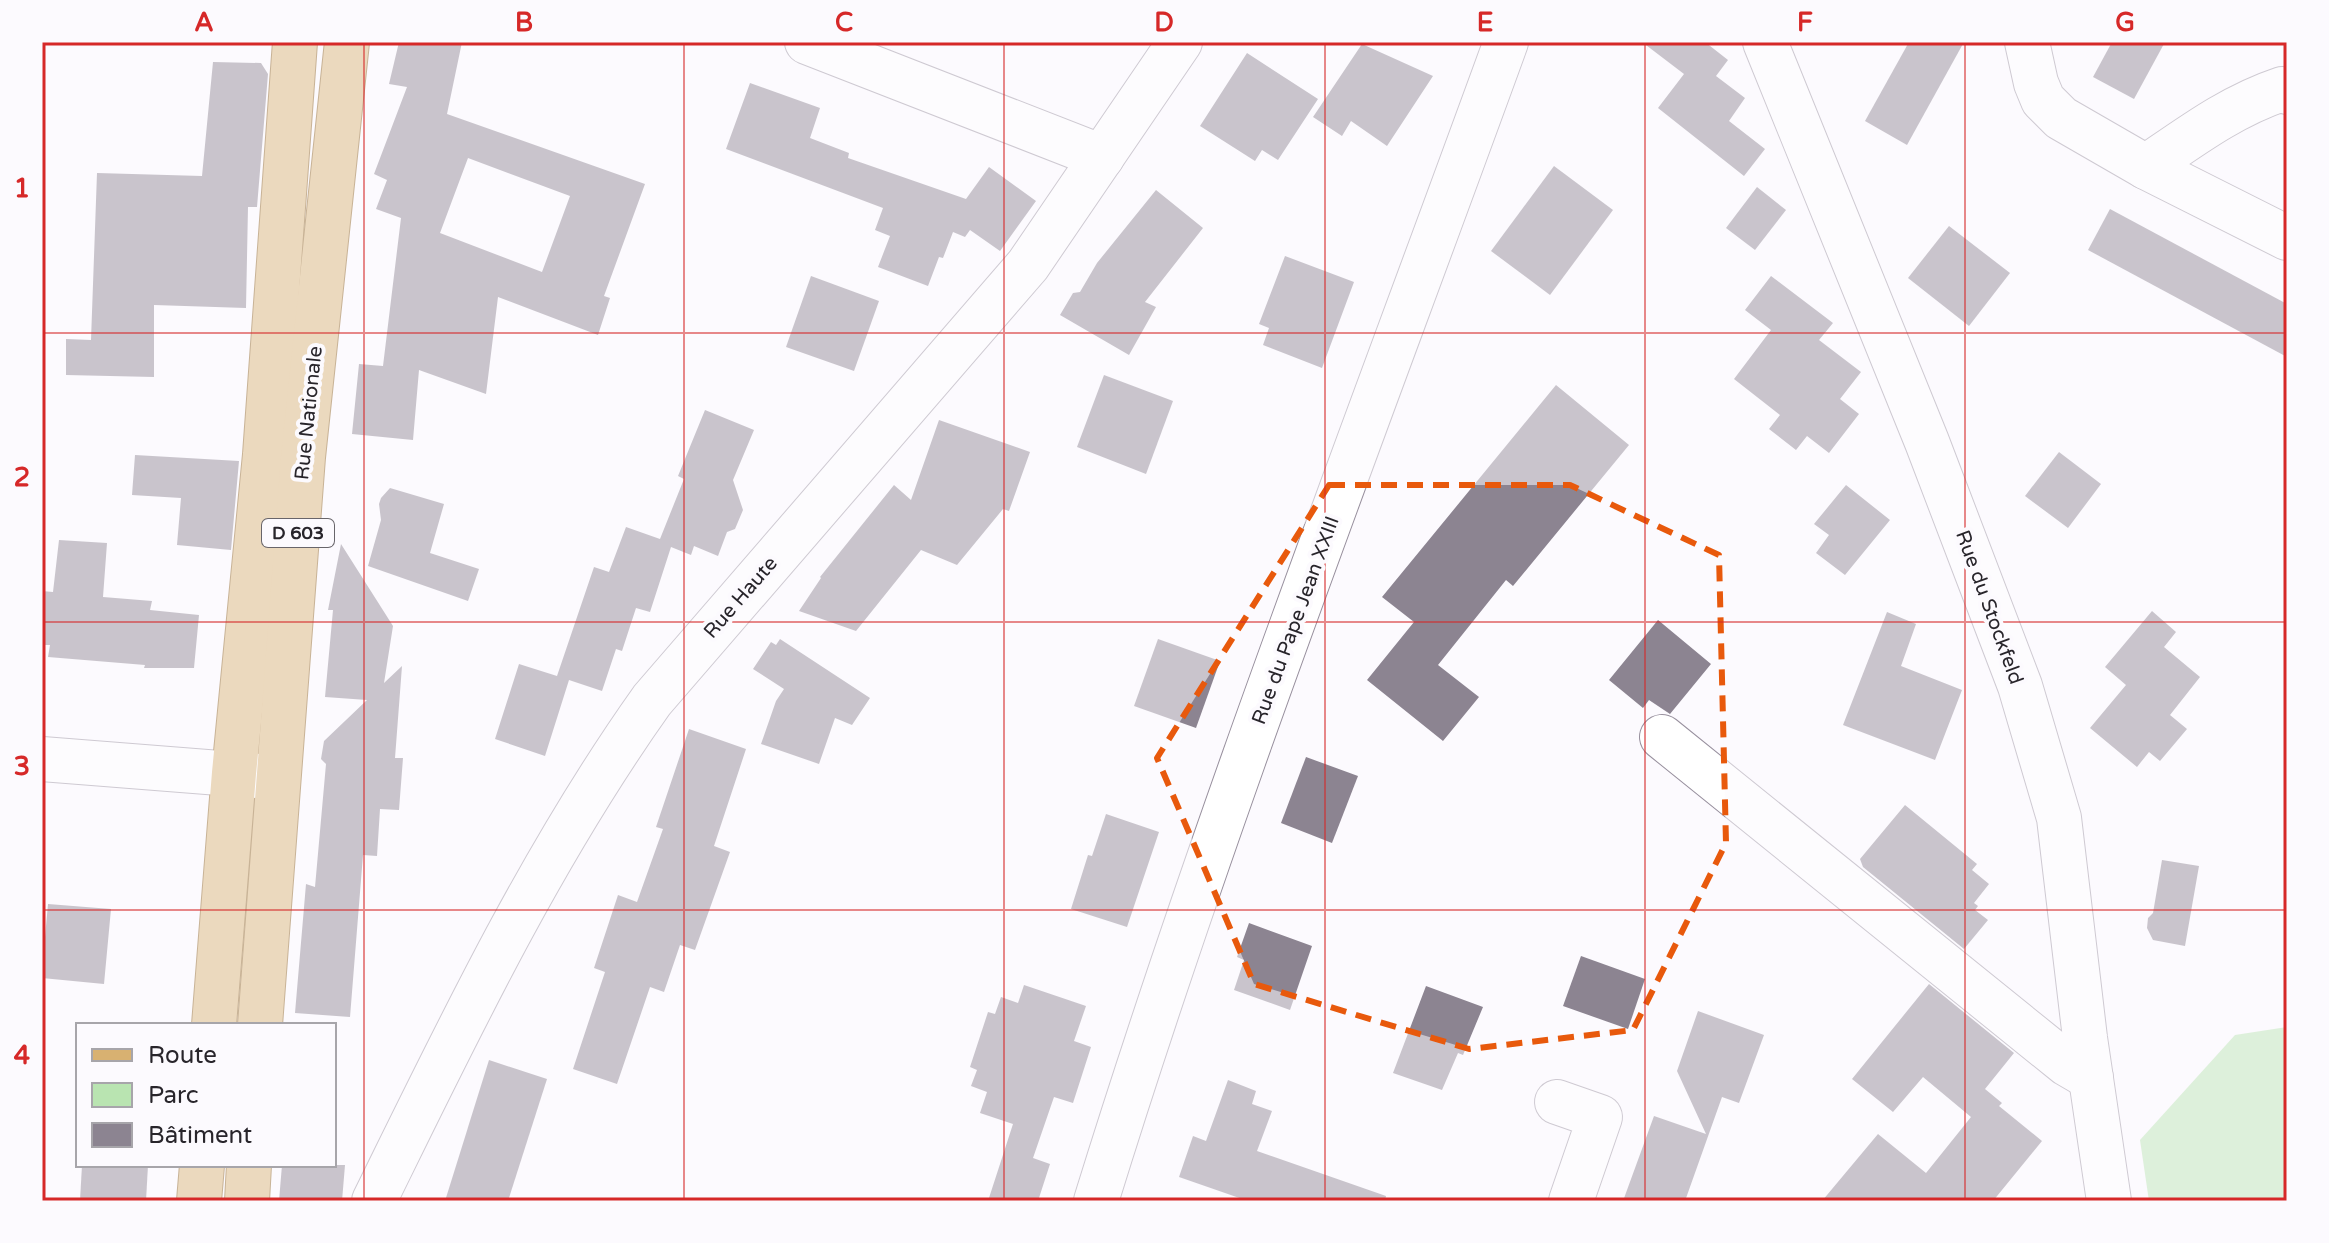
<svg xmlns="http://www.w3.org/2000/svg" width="2329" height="1243" viewBox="0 0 2329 1243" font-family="'Varela Round',sans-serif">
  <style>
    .green { fill: #b9e4b1 }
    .building { fill: #8c8491; fill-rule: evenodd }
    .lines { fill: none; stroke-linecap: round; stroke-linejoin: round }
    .minor-casing { stroke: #98909e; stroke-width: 46 }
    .major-casing { stroke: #8a5e1b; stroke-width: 46 }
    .minor { stroke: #fff; stroke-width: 44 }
    .major { stroke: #d8b171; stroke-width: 44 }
    .marked { fill: none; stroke: #e8590c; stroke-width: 6; stroke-dasharray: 16 10; stroke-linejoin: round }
    .grid { fill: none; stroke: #d62828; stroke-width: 2; stroke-opacity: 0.55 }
    .labels { text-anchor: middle; stroke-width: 8; stroke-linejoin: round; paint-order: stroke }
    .shield { fill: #fcfafe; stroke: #68656a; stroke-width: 2 }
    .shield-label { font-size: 18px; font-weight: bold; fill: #28252b }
    .street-label { font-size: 20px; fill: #28252b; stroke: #fcfafe }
    .neatline { fill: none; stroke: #d62828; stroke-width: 3 }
    .grid-label { font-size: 26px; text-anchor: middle; font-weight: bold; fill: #d62828 }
  </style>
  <rect width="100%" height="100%" fill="#fcfafe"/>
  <polygon class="green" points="2287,1027 2287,1201 2149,1201 2140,1140 2235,1035"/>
  <g class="building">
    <path d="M399,42H462L447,114L645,184L604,296L610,298L598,335L498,297L486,394L419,370L413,440L352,434L359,364L383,366L401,218L376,209L387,180L374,174L407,87L389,84ZM468,158L570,196L542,272L440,233Z"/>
    <polygon points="1642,42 1705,42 1728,60 1716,76 1745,98 1729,121 1765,149 1744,176 1658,108 1684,74"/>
    <polygon points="1909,42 1964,42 1907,145 1865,121"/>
    <polygon points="2112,42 2165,42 2134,99 2093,77"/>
    <polygon points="1362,44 1433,76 1387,146 1351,121 1342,136 1313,117"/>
    <polygon points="1247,53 1318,99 1278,160 1262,150 1255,161 1200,126"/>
    <polygon points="213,62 261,63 268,74 257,207 248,207 246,308 154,305 154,377 66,375 66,339 91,340 97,173 202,176"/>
    <polygon points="750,83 820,108 810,138 849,153 848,158 966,199 989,167 1036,201 1000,251 970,230 965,237 953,232 943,258 939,257 928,286 878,267 890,236 875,230 883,208 726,149"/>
    <polygon points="1554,166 1613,210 1550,295 1491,251"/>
    <polygon points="1757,187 1786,210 1755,250 1726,228"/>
    <polygon points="1156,190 1203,228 1145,302 1156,307 1129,355 1060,315 1073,293 1080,292 1097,263"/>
    <polygon points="2110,209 2287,304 2287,357 2088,250"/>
    <polygon points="1949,226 2010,273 1969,326 1908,278"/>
    <polygon points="1285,256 1354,282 1322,368 1263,345 1269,328 1259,324"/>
    <polygon points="811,276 879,301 854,371 786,347"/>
    <polygon points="1771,276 1833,323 1819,340 1861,372 1840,399 1859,414 1829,453 1807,436 1796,450 1769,429 1780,415 1734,379 1771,330 1745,310"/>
    <polygon points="1104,375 1173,401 1146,474 1077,447"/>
    <polygon points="1556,385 1629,445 1513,586 1506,580 1438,665 1479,697 1443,741 1367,680 1414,622 1382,597"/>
    <polygon points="705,410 754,430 733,480 743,510 735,529 727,532 718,556 694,546 691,555 671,547 650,612 636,608 622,651 616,649 602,691 569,680 545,756 495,739 519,664 557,676 594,567 609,572 626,527 660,539 684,479 678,476"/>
    <polygon points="939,420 1030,452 1009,511 1003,509 957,565 921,550 856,631 799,611 821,578 820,577 894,485 911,500"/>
    <polygon points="2059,452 2101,484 2068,528 2025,496"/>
    <polygon points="135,455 239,461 231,550 177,545 181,498 132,495"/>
    <polygon points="1846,485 1890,520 1845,575 1816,553 1829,535 1814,524"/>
    <polygon points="390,488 444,504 430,553 479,569 468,601 368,566 381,520 379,504 381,498"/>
    <polygon points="59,540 107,543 103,597 152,601 150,610 199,615 194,668 144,668 145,665 48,657 50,645 42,645 42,591 53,592"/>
    <polygon points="341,544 393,626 384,683 402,666 395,758 403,758 399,810 380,809 377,856 363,855 350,1017 295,1013 306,884 315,887 326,764 321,759 324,741 367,700 325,697 333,610 328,610"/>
    <polygon points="2152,611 2176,632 2164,647 2200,677 2170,715 2187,729 2160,761 2149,752 2137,767 2090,728 2126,685 2105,667"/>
    <polygon points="1887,612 1916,624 1901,666 1962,690 1935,760 1843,725"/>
    <polygon points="1658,620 1711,664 1670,714 1649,700 1643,708 1609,680"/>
    <polygon points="780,639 870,698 852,725 835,718 819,764 761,744 776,701 784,689 753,669 771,642 776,645"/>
    <polygon points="1158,639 1220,661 1196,728 1134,706"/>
    <polygon points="689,729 746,749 714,846 730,852 695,950 680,945 664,992 650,987 617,1084 573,1069 605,972 594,968 618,895 637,902 663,829 656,827"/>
    <polygon points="1306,757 1358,776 1332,843 1281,823"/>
    <polygon points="1905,805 1977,864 1972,870 1989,884 1974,903 1978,906 1975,910 1988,920 1964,949 1863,867 1860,859"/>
    <polygon points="1106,814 1159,832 1127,927 1071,909 1088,855 1092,856"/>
    <polygon points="2162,860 2199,866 2185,946 2153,940 2147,928 2148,918 2153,913"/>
    <polygon points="48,904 111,909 104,984 42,978 42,936 45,937"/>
    <polygon points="1249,923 1312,946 1290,1010 1234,990 1244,960 1237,957"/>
    <polygon points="1581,956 1645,979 1628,1029 1563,1006"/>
    <polygon points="1929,984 2014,1053 1985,1089 2002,1103 1999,1106 2042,1141 1993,1201 1822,1201 1878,1134 1926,1173 1971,1117 1923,1077 1893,1112 1852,1079"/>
    <polygon points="1024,985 1086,1006 1074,1041 1091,1047 1073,1103 1054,1097 1033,1158 1050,1164 1038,1201 988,1201 1013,1124 980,1113 987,1092 971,1086 977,1070 970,1067 988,1012 995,1014 1001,997 1018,1003"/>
    <polygon points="1426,986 1483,1007 1463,1055 1458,1053 1442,1090 1393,1073"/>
    <polygon points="1698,1011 1764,1035 1739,1103 1722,1097 1685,1201 1623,1201 1654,1116 1706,1134 1677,1071"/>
    <polygon points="489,1060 547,1079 508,1201 445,1201"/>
    <polygon points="1228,1080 1256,1091 1252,1104 1272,1111 1257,1151 1386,1196 1385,1201 1248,1201 1179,1177 1193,1136 1206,1141"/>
    <polygon points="82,1165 148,1165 146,1201 80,1201"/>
    <polygon points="282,1165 345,1165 342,1201 279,1201"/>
  </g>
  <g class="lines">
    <defs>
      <g id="minor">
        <polyline points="807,42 1102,157"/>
        <polyline points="1765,42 1927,442 2020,686 2059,818 2085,1038 2109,1201"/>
        <polyline points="2027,42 2036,83 2043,100 2061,118 2146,167 2287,238"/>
        <path d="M2146,167C2190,137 2231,106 2282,89L2287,92"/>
        <polyline points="1662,737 2067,1064 2091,1078"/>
        <polyline points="42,759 271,777"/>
        <polyline points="1557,1102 1600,1117 1571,1201"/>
        <path d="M374,1201C458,1030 541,856 652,700L1028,265L1180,42"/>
        <path d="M1096,1201C1217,810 1366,427 1506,42"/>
      </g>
      <g id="major">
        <polyline points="214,1025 234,773 265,455 295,42"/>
        <polyline points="260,1025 303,457 347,42"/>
        <polyline points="199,1201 202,1165"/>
        <polyline points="247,1201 249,1165"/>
      </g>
    </defs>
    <use href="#minor" class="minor-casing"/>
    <use href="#major" class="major-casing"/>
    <use href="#minor" class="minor"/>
    <use href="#major" class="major"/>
  </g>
  <path d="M0 0H2329V1243H0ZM1329,485H1570L1719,555L1726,843L1633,1030L1469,1049L1254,984L1157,758Z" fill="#fcfafe" fill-opacity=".55" fill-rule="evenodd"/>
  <path class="marked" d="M1329,485H1570L1719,555L1726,843L1633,1030L1469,1049L1254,984L1157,758Z"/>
  <path class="grid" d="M364,42V1201M684,42V1201M1004,42V1201M1325,42V1201M1645,42V1201M1965,42V1201M42,333H2287M42,622H2287M42,910H2287"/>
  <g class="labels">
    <rect class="shield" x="262" y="519" width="72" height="28" rx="6"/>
    <g class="shield-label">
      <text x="298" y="539">D 603</text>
    </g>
    <g class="street-label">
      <text transform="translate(308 413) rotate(-84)" y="7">Rue Nationale</text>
      <text transform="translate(740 597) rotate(-49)" y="7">Rue Haute</text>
      <text transform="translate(1990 607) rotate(70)" y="7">Rue du Stockfeld</text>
      <text transform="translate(1295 620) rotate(-70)" y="7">Rue du Pape Jean XXIII</text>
    </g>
  </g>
  <rect width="2329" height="1243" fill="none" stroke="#fcfafe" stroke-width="88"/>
  <rect x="76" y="1023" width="260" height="144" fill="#fcfafe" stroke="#a7a5aa" stroke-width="2"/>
  <rect x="92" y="1049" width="40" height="12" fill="#d8b171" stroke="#a7a5aa" stroke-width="2"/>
  <text x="148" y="1063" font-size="24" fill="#28252b">Route</text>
  <rect x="92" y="1083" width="40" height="24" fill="#b9e4b1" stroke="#a7a5aa" stroke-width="2"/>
  <text x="148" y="1103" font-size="24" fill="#28252b">Parc</text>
  <rect x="92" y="1123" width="40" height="24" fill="#8c8491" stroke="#a7a5aa" stroke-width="2"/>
  <text x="148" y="1143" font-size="24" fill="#28252b">Bâtiment</text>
  <rect x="44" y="44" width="2241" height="1155" class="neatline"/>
  <g class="grid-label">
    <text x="204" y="31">A</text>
    <text x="524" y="31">B</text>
    <text x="844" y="31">C</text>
    <text x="1164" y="31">D</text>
    <text x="1485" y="31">E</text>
    <text x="1805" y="31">F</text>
    <text x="2125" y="31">G</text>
    <text x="22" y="197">1</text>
    <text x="22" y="486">2</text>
    <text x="22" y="775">3</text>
    <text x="22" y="1064">4</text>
  </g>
</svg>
